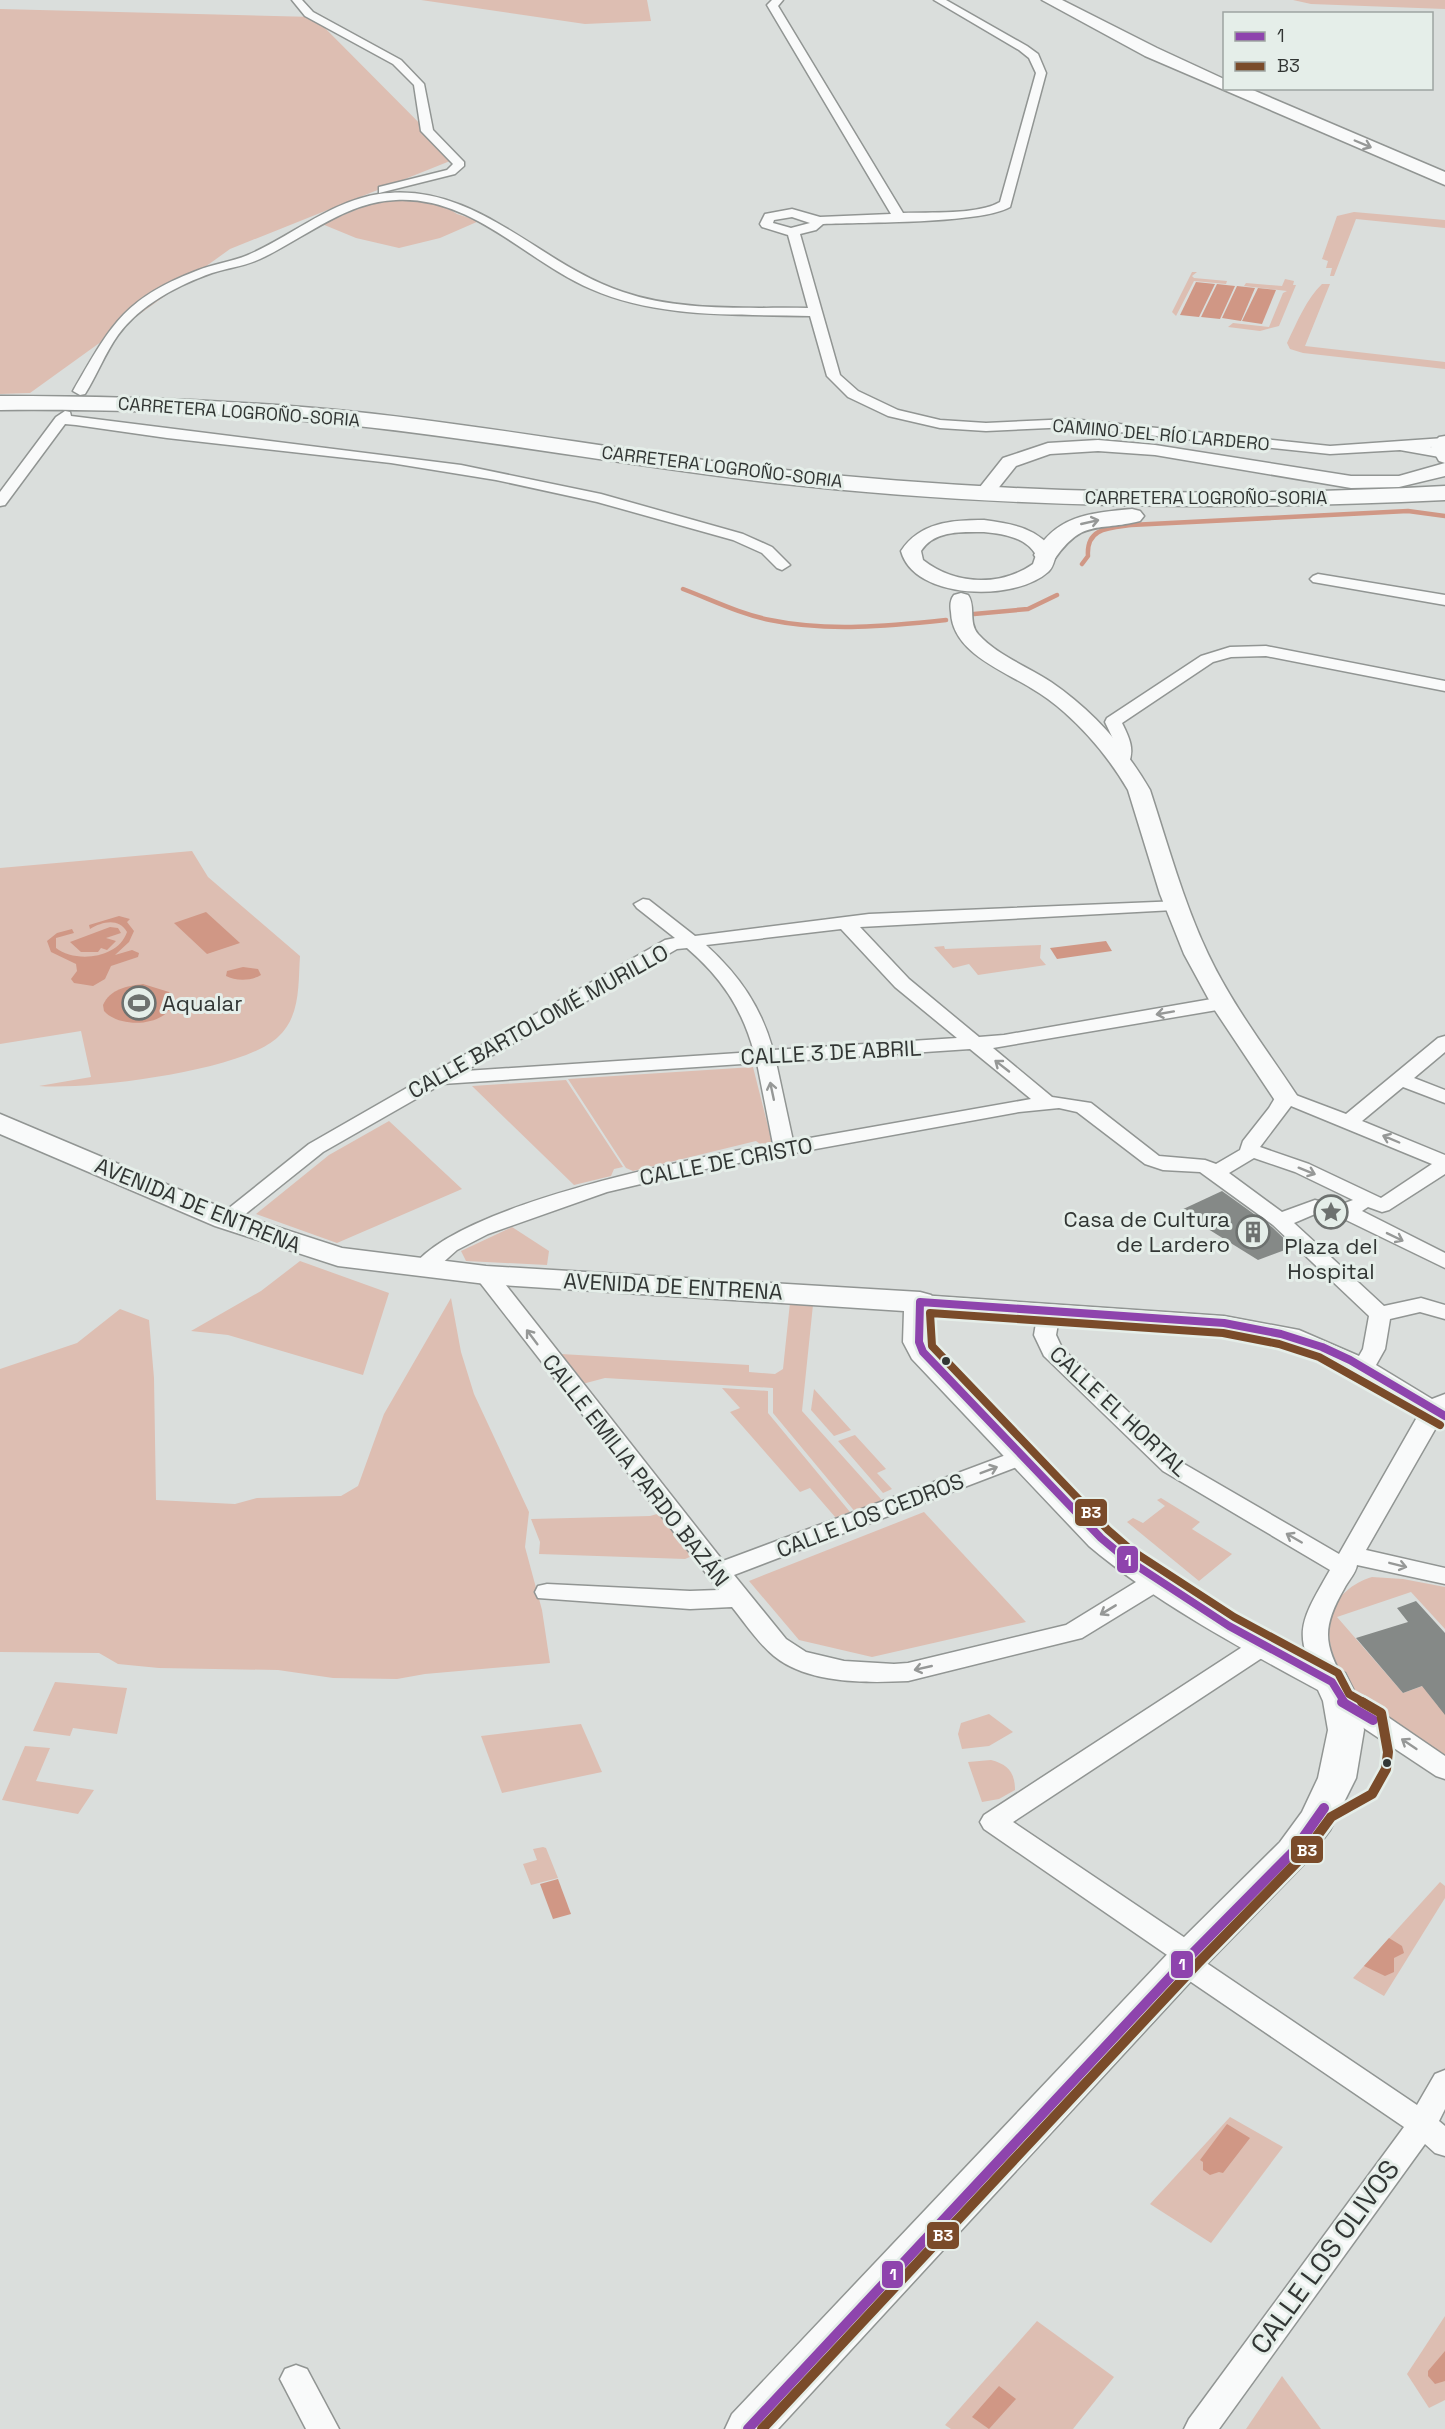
<svg xmlns="http://www.w3.org/2000/svg" width="1445" height="2429" viewBox="0 0 1445 2429" font-family="'Space Grotesk',sans-serif">
  <style>
    .green { fill: #ddbeb2 }
    .water { fill: #d09785 }
    .lines { fill: none; stroke-linecap: round; stroke-linejoin: round }
    .stream { stroke: #d09785; stroke-width: 4.5 }
    .building { fill: #858987 }
    .minor-casing { stroke: #919593; stroke-width: 3 }
    .tertiary-casing { stroke: #919593; stroke-width: 3 }
    .secondary-casing { stroke: #919593; stroke-width: 3 }
    .trunk-casing { stroke: #919593; stroke-width: 3 }
    .motorway-casing { stroke: #919593; stroke-width: 3 }
    .minor { fill: #f9fafa; fill-rule: evenodd }
    .tertiary { fill: #f9fafa; fill-rule: evenodd }
    .secondary { fill: #f9fafa; fill-rule: evenodd }
    .trunk { fill: #f9fafa; fill-rule: evenodd }
    .motorway { fill: #f9fafa; fill-rule: evenodd }
    .bus-1-far1-casing { stroke: #e5eee9; stroke-width: 13 }
    .bus-1-casing { stroke: #e5eee9; stroke-width: 15 }
    .bus-2-far1-casing { stroke: #e5eee9; stroke-width: 13 }
    .bus-2-casing { stroke: #e5eee9; stroke-width: 15 }
    .bus-1-far1 { stroke: #8e44ad; stroke-width: 8 }
    .bus-1 { stroke: #8e44ad; stroke-width: 10 }
    .bus-2-far1 { stroke: #7a4b2a; stroke-width: 8 }
    .bus-2 { stroke: #7a4b2a; stroke-width: 10 }
    .oneway { stroke: #969897 }
    .bus-dot { fill: #323634; stroke: #e5eee9; stroke-width: 2 }
    .labels { text-anchor: middle; stroke-width: 6; stroke-linejoin: round; paint-order: stroke }
    .far-street-label { font-size: 18px; fill: #323634; stroke: #e5eee9 }
    .poi-label { font-size: 22px; fill: #323634; stroke: #e5eee9; text-anchor: start }
    .street-label { font-size: 22px; fill: #323634; stroke: #e5eee9 }
    .near-street-label { font-size: 27px; fill: #323634; stroke: #e5eee9 }
    .line-badge { stroke: #e5eee9; stroke-width: 2 }
    .badge-label { font-size: 16px; text-anchor: middle; font-weight: bold; fill: #fff }
  </style>
  <rect width="100%" height="100%" fill="#dadedc"/>
  <g class="green">
    <polygon points="421,0 647,0 651,21 585,24"/>
    <polygon points="1293,0 1445,0 1445,9 1311,4"/>
    <polygon points="0,9 314,17 455,159 230,249 30,393 0,394"/>
    <polygon points="401,198 446,207 457,214 479,221 440,238 399,248 356,238 322,224 365,206"/>
    <polygon points="1354,212 1445,220 1445,228 1356,219 1334,276 1330,276 1332,268 1326,268 1328,261 1322,259 1337,216"/>
    <polygon points="1192,272 1197,272 1192,276 1194,278 1227,281 1226,284 1194,281 1176,316 1172,312"/>
    <polygon points="1285,279 1294,281 1293,285 1296,285 1279,326 1260,331 1228,327 1233,323 1269,327 1283,293 1287,291 1244,286 1246,283 1282,286"/>
    <path d="M1322,284H1330L1305,346L1445,362V369L1303,353L1290,349L1287,343C1297,322 1307,298 1322,284Z"/>
    <path d="M192,851L208,877L300,956C298,984 301,1016 278,1037C243,1071 88,1090 39,1086L91,1077L81,1031L0,1044V868Z"/>
    <polygon points="1041,945 1040,958 1046,965 978,975 969,964 953,968 934,947 944,946 945,949"/>
    <polygon points="753,1067 772,1142 760,1144 756,1141 633,1171 626,1168 568,1079"/>
    <polygon points="566,1080 623,1167 614,1169 611,1176 574,1185 472,1086"/>
    <polygon points="389,1121 462,1189 337,1243 256,1214 329,1155"/>
    <polygon points="512,1227 549,1251 547,1265 466,1261 461,1251"/>
    <polygon points="300,1261 389,1293 363,1375 228,1335 191,1331 261,1291"/>
    <polygon points="791,1293 814,1295 802,1411 889,1508 861,1519 773,1413 773,1388 605,1378 571,1387 544,1353 749,1365 749,1372 775,1374 783,1369"/>
    <polygon points="451,1298 461,1352 474,1394 529,1512 525,1547 542,1610 550,1663 425,1674 397,1679 333,1678 278,1670 159,1668 118,1664 99,1653 0,1652 0,1369 77,1343 120,1309 149,1320 154,1378 156,1500 235,1504 257,1498 341,1496 358,1486 384,1414"/>
    <polygon points="722,1388 768,1391 768,1413 850,1512 836,1518 810,1488 800,1492 730,1412 740,1408"/>
    <polygon points="814,1389 851,1430 834,1436 811,1410"/>
    <polygon points="855,1435 886,1469 877,1473 892,1489 883,1493 838,1441"/>
    <polygon points="1161,1498 1200,1522 1192,1529 1232,1554 1199,1581 1127,1522 1133,1518 1143,1523 1165,1506 1157,1500"/>
    <polygon points="664,1512 697,1554 685,1559 539,1554 540,1542 531,1519 650,1516"/>
    <polygon points="924,1512 1026,1622 872,1657 799,1640 749,1581"/>
    <path d="M1372,1577L1403,1579L1445,1587V1629L1411,1592L1337,1617L1403,1693L1428,1684L1427,1692L1438,1706L1445,1708V1757C1397,1724 1319,1687 1330,1616C1333,1599 1355,1581 1372,1577Z"/>
    <polygon points="55,1682 127,1688 117,1734 73,1728 70,1736 33,1731"/>
    <polygon points="989,1714 1013,1732 989,1746 962,1749 958,1734 961,1723"/>
    <polygon points="581,1724 602,1772 502,1793 481,1736"/>
    <polygon points="25,1746 50,1748 36,1781 94,1790 78,1814 2,1800"/>
    <path d="M991,1760C1007,1764 1015,1772 1015,1790L999,1799L982,1802L968,1762Z"/>
    <polygon points="543,1847 546,1848 558,1878 531,1885 523,1864 537,1860 533,1849"/>
    <polygon points="1440,1882 1445,1886 1445,1898 1384,1996 1353,1978"/>
    <polygon points="1230,2117 1283,2147 1211,2243 1150,2204"/>
    <polygon points="1445,2316 1445,2400 1429,2408 1407,2374"/>
    <polygon points="1037,2321 1114,2377 1073,2429 951,2429 945,2425"/>
    <polygon points="1282,2376 1321,2429 1246,2429"/>
  </g>
  <g class="water">
    <polygon points="1196,282 1215,284 1199,317 1180,315"/>
    <polygon points="1217,284 1235,286 1220,319 1201,317"/>
    <polygon points="1237,286 1255,288 1241,321 1222,318"/>
    <polygon points="1258,288 1276,290 1262,324 1242,321"/>
    <polygon points="206,912 240,943 207,954 174,923"/>
    <path d="M119,916L130,919L127,922L134,931L129,942L115,955L132,950L139,953L138,957L111,966L105,979L93,986L74,983L71,979L77,971L76,964L51,952L47,941L57,933L72,929L74,933L56,938V948C75,963 118,959 127,932C119,918 103,921 90,929L89,925Z"/>
    <polygon points="110,927 118,928 121,933 106,938 116,941 107,950 101,948 98,952 81,952 70,942"/>
    <polygon points="1106,941 1112,951 1057,959 1050,948"/>
    <path d="M243,967L258,969L261,975C252,981 235,981 226,976L227,971Z"/>
    <path d="M143,984L169,992L174,1001C167,1027 120,1029 104,1011L103,1005C110,989 127,986 143,984Z"/>
    <polygon points="558,1879 571,1914 553,1919 540,1884"/>
    <polygon points="1389,1938 1402,1946 1404,1953 1394,1958 1394,1972 1385,1976 1364,1966"/>
    <polygon points="1227,2124 1250,2138 1223,2173 1219,2172 1210,2175 1203,2170 1203,2162 1200,2160"/>
    <polygon points="1445,2351 1445,2381 1435,2384 1428,2376 1428,2371"/>
    <polygon points="999,2386 1016,2399 989,2429 972,2417"/>
  </g>
  <g class="lines">
    <g class="stream">
      <path d="M1082,564L1088,556C1086,528 1108,528 1131,525L1408,511L1445,516"/>
      <path d="M683,589C712,600 740,614 770,620C827,632 889,626 946,620"/>
      <polyline points="974,614 1028,609 1057,595"/>
    </g>
  </g>
  <g class="building">
    <polygon points="1222,1191 1272,1227 1293,1247 1258,1260 1179,1211"/>
    <polygon points="1416,1601 1445,1633 1445,1715 1422,1686 1403,1693 1356,1638 1408,1622 1397,1608"/>
  </g>
  <g class="lines">
    <defs>
      <g id="minor">
        <polygon points="292,0 302,0 313,12 401,60 424,84 433,130 464,162 464,166 455,174 379,193 379,187 447,170 453,164 421,131 414,85 393,64 305,16"/>
        <path d="M772,0H783L778,6L903,213C929,212 978,215 1000,202L1036,73L1029,58L1019,50L934,0H946L1027,46L1038,54L1046,73L1010,207C981,224 863,222 823,224L816,230L800,234L840,375L858,391L898,410L940,420L986,423L1071,419L1330,446L1444,438L1445,446L1430,447L1445,450V458L1400,450L1330,454L1071,427L986,431L940,428L888,416L848,397L827,376L810,316C738,314 659,319 591,289C526,261 472,196 396,200C345,202 305,238 260,259C245,266 228,268 212,273C178,285 140,305 118,335C105,353 97,375 85,394L80,395L73,391C110,327 123,299 196,271C213,264 231,262 248,255C292,236 331,201 379,194C475,180 539,265 623,292C681,312 748,307 808,308L788,235L762,227L760,224L765,214L792,209L820,217L891,214L767,5ZM792,217L810,223L791,228L773,223L774,220Z"/>
        <polygon points="65,411 70,412 71,416 461,465 601,494 743,534 772,547 790,565 782,570 777,568 762,553 733,540 597,502 496,480 391,463 167,438 76,425 65,424 5,505 0,506 0,492 56,417"/>
        <polygon points="1318,574 1445,595 1445,605 1313,582 1310,579 1313,576"/>
        <path d="M1266,646L1445,681V691L1266,656L1231,657L1213,662L1122,723C1129,737 1136,751 1127,766H1115L1113,762L1115,743L1105,722L1107,718L1201,656L1230,647Z"/>
        <path d="M643,899L649,900L695,936L869,914L1180,901L1183,905L1180,909L1174,910L860,927L909,979L979,1037L1004,1035L1223,997L1230,999L1233,1003L1230,1007L1223,1009L993,1048L1052,1097L1091,1103L1159,1156L1205,1160L1216,1164L1240,1150L1243,1141L1269,1108L1278,1093L1285,1091L1346,1114L1438,1038L1445,1036V1052L1414,1078L1445,1090V1103L1403,1087L1362,1121L1445,1155V1174L1389,1210L1382,1212L1368,1207L1362,1211L1445,1253V1268L1342,1218L1315,1214L1294,1223L1384,1306L1421,1298L1445,1305V1319L1420,1312L1390,1319L1385,1349L1376,1365L1432,1399L1445,1394V1412L1366,1550L1445,1568V1584L1357,1565C1356,1573 1348,1581 1344,1589C1322,1627 1323,1644 1345,1682L1341,1688L1332,1691L1323,1688C1290,1634 1301,1621 1330,1570L1163,1471L1044,1356L1034,1335L1037,1317L912,1307L909,1302L912,1297L920,1295L1224,1316L1299,1330L1359,1356L1363,1349L1369,1316L1273,1225L1200,1172L1163,1170L1145,1164L1077,1112L1059,1108L1019,1112L700,1170L607,1192L488,1234L457,1250L430,1274H414L411,1269C455,1204 694,1158 773,1144L757,1063L442,1084L323,1152L233,1224H219L215,1220L219,1216L309,1144L665,940L675,938L637,908L634,904ZM841,929L895,987L957,1038L773,1050C761,1007 740,976 706,945ZM687,948C721,977 742,1008 754,1052L465,1071L677,949ZM970,1049L1031,1099L793,1141L776,1062ZM1291,1106L1432,1164L1381,1198L1309,1164L1260,1147ZM1254,1158L1295,1172L1353,1200L1337,1206L1315,1200L1282,1212L1229,1173ZM1059,1318L1224,1330L1286,1341L1344,1366L1420,1412L1339,1554L1179,1461L1062,1348L1056,1335Z"/>
        <path d="M486,1268L494,1270L723,1561L1014,1452L1022,1449L1030,1452L1034,1457L1030,1462L734,1575L786,1639L806,1652L844,1661L894,1664L908,1663L1066,1625L1149,1574L1158,1572L1167,1574L1170,1580L1167,1586L1082,1638L908,1681C867,1683 808,1684 774,1656C758,1643 745,1623 732,1607L690,1609L538,1598L535,1592L538,1586L547,1584L690,1591L719,1590L478,1280L475,1275L478,1270Z"/>
        <polygon points="1262,1637 1271,1640 1274,1646 1271,1652 1013,1822 1200,1948 1204,1956 1202,1960 1417,2105 1435,2074 1445,2070 1445,2109 1439,2121 1445,2126 1445,2156 1435,2153 1425,2144 1219,2429 1184,2429 1189,2419 1404,2127 1175,1971 1171,1963 1173,1959 984,1829 980,1822 984,1815 1253,1640"/>
        <polygon points="1341,1692 1382,1713 1445,1756 1445,1779 1436,1776 1332,1707 1328,1701 1332,1695"/>
        <polygon points="296,2365 307,2369 339,2429 306,2429 280,2379 285,2369"/>
      </g>
      <g id="tertiary">
        <polygon points="1445,436 1445,463 1439,461 1431,447 1439,437"/>
        <polygon points="1098,440 1155,445 1351,476 1399,476 1445,463 1445,476 1399,487 1351,488 1155,455 1098,451 1050,454 1016,466 996,491 982,491 980,487 1003,458 1048,443"/>
        <path d="M984,520C1013,524 1040,528 1056,555C1054,561 1053,568 1048,572C1015,602 914,600 901,551C920,522 952,520 984,520ZM984,532C1003,534 1026,537 1036,555L1033,564C1000,587 955,585 923,560L921,551C934,530 962,532 984,532Z"/>
        <path d="M961,593L968,595C976,606 968,622 978,634C998,656 1027,666 1051,682C1092,710 1125,747 1150,790C1168,845 1183,901 1208,954C1232,1005 1267,1050 1298,1097L1294,1102L1285,1105L1276,1102L1214,1009L1184,954L1160,894L1128,790C1111,761 1090,735 1064,712C1054,703 1043,695 1031,688C1002,670 952,652 951,612C950,606 950,600 954,595Z"/>
        <polygon points="1433,1400 1445,1404 1445,1426 1423,1417 1418,1410 1423,1403"/>
      </g>
      <path id="secondary" d="M0,1114L237,1214L342,1248L486,1266L920,1292L931,1295L936,1302L935,1342L937,1348L1113,1530L1137,1550L1241,1617L1345,1673L1359,1701L1364,1730L1356,1778L1330,1830L1306,1862L1204,1967L778,2429H725L732,2414L1176,1945L1280,1842L1302,1812L1318,1778L1328,1730L1323,1701L1318,1690C1239,1647 1158,1604 1089,1546L912,1359L903,1342L904,1311L486,1284L338,1266L215,1226L0,1134Z"/>
      <g id="trunk">
        <path d="M0,396C119,396 238,400 357,412C497,427 635,453 775,469C998,494 1221,498 1445,486V500C1221,511 998,508 775,483C635,467 497,441 357,426C238,413 119,409 0,410Z"/>
        <path d="M1132,509L1140,511L1144,516L1140,521C1097,532 1083,518 1054,560H1038L1034,555C1056,515 1090,513 1132,509Z"/>
      </g>
      <polygon id="motorway" points="1042,0 1062,0 1157,48 1224,79 1224,88 1248,88 1445,172 1445,185 1145,56"/>
    </defs>
    <use href="#minor" class="minor-casing"/>
    <use href="#tertiary" class="tertiary-casing"/>
    <use href="#secondary" class="secondary-casing"/>
    <use href="#trunk" class="trunk-casing"/>
    <use href="#motorway" class="motorway-casing"/>
    <use href="#minor" class="minor"/>
    <use href="#tertiary" class="tertiary"/>
    <use href="#secondary" class="secondary"/>
    <use href="#trunk" class="trunk"/>
    <use href="#motorway" class="motorway"/>
    <defs>
      <polyline id="bus-1-far1" points="1345,1703 1332,1682 1229,1626 1125,1558 1101,1538 923,1352 919,1342 920,1302 1224,1323 1281,1334 1322,1347 1350,1360 1445,1416"/>
      <g id="bus-1">
        <polyline points="1342,1702 1373,1720"/>
        <polyline points="748,2429 1190,1956 1293,1852 1324,1808"/>
      </g>
      <polyline id="bus-2-far1" points="1365,1703 1349,1694 1338,1673 1234,1617 1131,1550 1108,1530 932,1346 930,1313 1223,1333 1279,1344 1319,1357 1440,1425"/>
      <polyline id="bus-2" points="762,2429 1198,1963 1300,1859 1331,1817 1372,1794 1386,1769 1388,1752 1381,1713 1362,1702"/>
    </defs>
    <use href="#bus-1-far1" class="bus-1-far1-casing"/>
    <use href="#bus-1" class="bus-1-casing"/>
    <use href="#bus-2-far1" class="bus-2-far1-casing"/>
    <use href="#bus-2" class="bus-2-casing"/>
    <use href="#bus-1-far1" class="bus-1-far1"/>
    <use href="#bus-1" class="bus-1"/>
    <use href="#bus-2-far1" class="bus-2-far1"/>
    <use href="#bus-2" class="bus-2"/>
  </g>
  <defs><path id="oneway-shaft" d="M-6 0H5M1.5-3L5.5 0L1.5 3" fill="none" stroke-width="1.6" stroke-linecap="round" stroke-linejoin="round" transform="scale(1.5)"/></defs>
  <g class="oneway">
    <use href="#oneway-shaft" transform="translate(1363 144) rotate(23)"/>
    <use href="#oneway-shaft" transform="translate(1090 522) rotate(-13)"/>
    <use href="#oneway-shaft" transform="translate(1165 1013) rotate(170)"/>
    <use href="#oneway-shaft" transform="translate(1002 1066) rotate(-142)"/>
    <use href="#oneway-shaft" transform="translate(772 1091) rotate(-102)"/>
    <use href="#oneway-shaft" transform="translate(1391 1139) rotate(-157)"/>
    <use href="#oneway-shaft" transform="translate(1307 1171) rotate(22)"/>
    <use href="#oneway-shaft" transform="translate(1395 1237) rotate(26)"/>
    <use href="#oneway-shaft" transform="translate(532 1337) rotate(-127)"/>
    <use href="#oneway-shaft" transform="translate(989 1470) rotate(-21)"/>
    <use href="#oneway-shaft" transform="translate(1294 1538) rotate(-150)"/>
    <use href="#oneway-shaft" transform="translate(1398 1565) rotate(14)"/>
    <use href="#oneway-shaft" transform="translate(1108 1610) rotate(149)"/>
    <use href="#oneway-shaft" transform="translate(923 1668) rotate(167)"/>
    <use href="#oneway-shaft" transform="translate(1409 1744) rotate(-146)"/>
  </g>
  <defs>
    <symbol id="stadium-ring" viewBox="-11 -11 22 22"><circle r="9.5" fill="#e5eee9" stroke="#6d716f" stroke-width="1.5"/><path d="M0-5a6.5 5 0 1 0 0 10a6.5 5 0 1 0 0-10ZM-3.5-1.8h7v3.6h-7Z" fill="#6d716f"/></symbol>
    <symbol id="sight-ring" viewBox="-11 -11 22 22"><circle r="9.5" fill="#e5eee9" stroke="#6d716f" stroke-width="1.5"/><path d="M0-6L1.8-2.2L6-1.7L2.9 1.2L3.7 5.4L0 3.3L-3.7 5.4L-2.9 1.2L-6-1.7L-1.8-2.2Z" fill="#6d716f"/></symbol>
    <symbol id="building-ring" viewBox="-11 -11 22 22"><circle r="9.5" fill="#e5eee9" stroke="#6d716f" stroke-width="1.5"/><path d="M-4-6H4V6H1V3H-1V6H-4ZM-2.5-4.3h1.7v1.8h-1.7ZM.8-4.3h1.7v1.8H.8ZM-2.5-1h1.7V.8h-1.7ZM.8-1h1.7V.8H.8Z" fill="#6d716f"/></symbol>
  </defs>
  <g fill-rule="evenodd">
    <use href="#stadium-ring" x="120" y="984" width="38" height="38"/>
    <use href="#sight-ring" x="1312" y="1193" width="38" height="38"/>
    <use href="#building-ring" x="1234" y="1213" width="38" height="38"/>
  </g>
  <g class="bus-dot">
    <circle cx="946" cy="1361" r="5"/>
    <circle cx="1387" cy="1763" r="5"/>
  </g>
  <g class="labels">
    <g class="far-street-label">
      <text transform="translate(239 412) rotate(4)" y="6">CARRETERA LOGROÑO-SORIA</text>
      <text transform="translate(1161 435) rotate(5)" y="6">CAMINO DEL RÍO LARDERO</text>
      <text transform="translate(722 467) rotate(7)" y="6">CARRETERA LOGROÑO-SORIA</text>
      <text x="1206" y="504">CARRETERA LOGROÑO-SORIA</text>
    </g>
    <g class="poi-label">
      <text x="162" y="1011">Aqualar</text>
      <text x="1230" y="1227" text-anchor="end">Casa de Cultura<tspan x="1230" dy="25">de Lardero</tspan></text>
      <text x="1331" y="1254" text-anchor="middle">Plaza del<tspan x="1331" dy="25">Hospital</tspan></text>
    </g>
    <g class="street-label">
      <text transform="translate(538 1021) rotate(-29)" y="8">CALLE BARTOLOMÉ MURILLO</text>
      <text transform="translate(831 1052) rotate(-3)" y="8">CALLE 3 DE ABRIL</text>
      <text transform="translate(726 1161) rotate(-11)" y="8">CALLE DE CRISTO</text>
      <text transform="translate(198 1205) rotate(22)" y="8">AVENIDA DE ENTRENA</text>
      <text transform="translate(673 1286) rotate(3)" y="8">AVENIDA DE ENTRENA</text>
      <text transform="translate(1119 1411) rotate(43)" y="8">CALLE EL HORTAL</text>
      <text transform="translate(636 1470) rotate(52)" y="8">CALLE EMILIA PARDO BAZÁN</text>
      <text transform="translate(870 1515) rotate(-21)" y="8">CALLE LOS CEDROS</text>
    </g>
    <g class="near-street-label">
      <text transform="translate(1325 2257) rotate(-54)" y="9">CALLE LOS OLIVOS</text>
    </g>
  </g>
  <g class="line-badge">
    <rect x="1074" y="1498" width="34" height="29" rx="6" fill="#7a4b2a"/>
    <rect x="1116" y="1545" width="23" height="29" rx="6" fill="#8e44ad"/>
    <rect x="1290" y="1835" width="34" height="29" rx="6" fill="#7a4b2a"/>
    <rect x="1170" y="1950" width="24" height="29" rx="6" fill="#8e44ad"/>
    <rect x="926" y="2221" width="34" height="29" rx="6" fill="#7a4b2a"/>
    <rect x="881" y="2260" width="23" height="29" rx="6" fill="#8e44ad"/>
  </g>
  <g class="badge-label">
    <text x="1091" y="1518">B3</text>
    <text x="1128" y="1566">1</text>
    <text x="1307" y="1856">B3</text>
    <text x="1182" y="1970">1</text>
    <text x="943" y="2241">B3</text>
    <text x="893" y="2280">1</text>
  </g>
  <rect x="1223" y="12" width="210" height="78" fill="#e5eee9" stroke="#9da4a1" stroke-width="1.5"/>
  <rect x="1235" y="32" width="30" height="9" fill="#8e44ad" stroke="#9da4a1" stroke-width="1.5"/>
  <text x="1277" y="42" font-size="18" fill="#323634">1</text>
  <rect x="1235" y="62" width="30" height="9" fill="#7a4b2a" stroke="#9da4a1" stroke-width="1.5"/>
  <text x="1277" y="72" font-size="18" fill="#323634">B3</text>
</svg>
